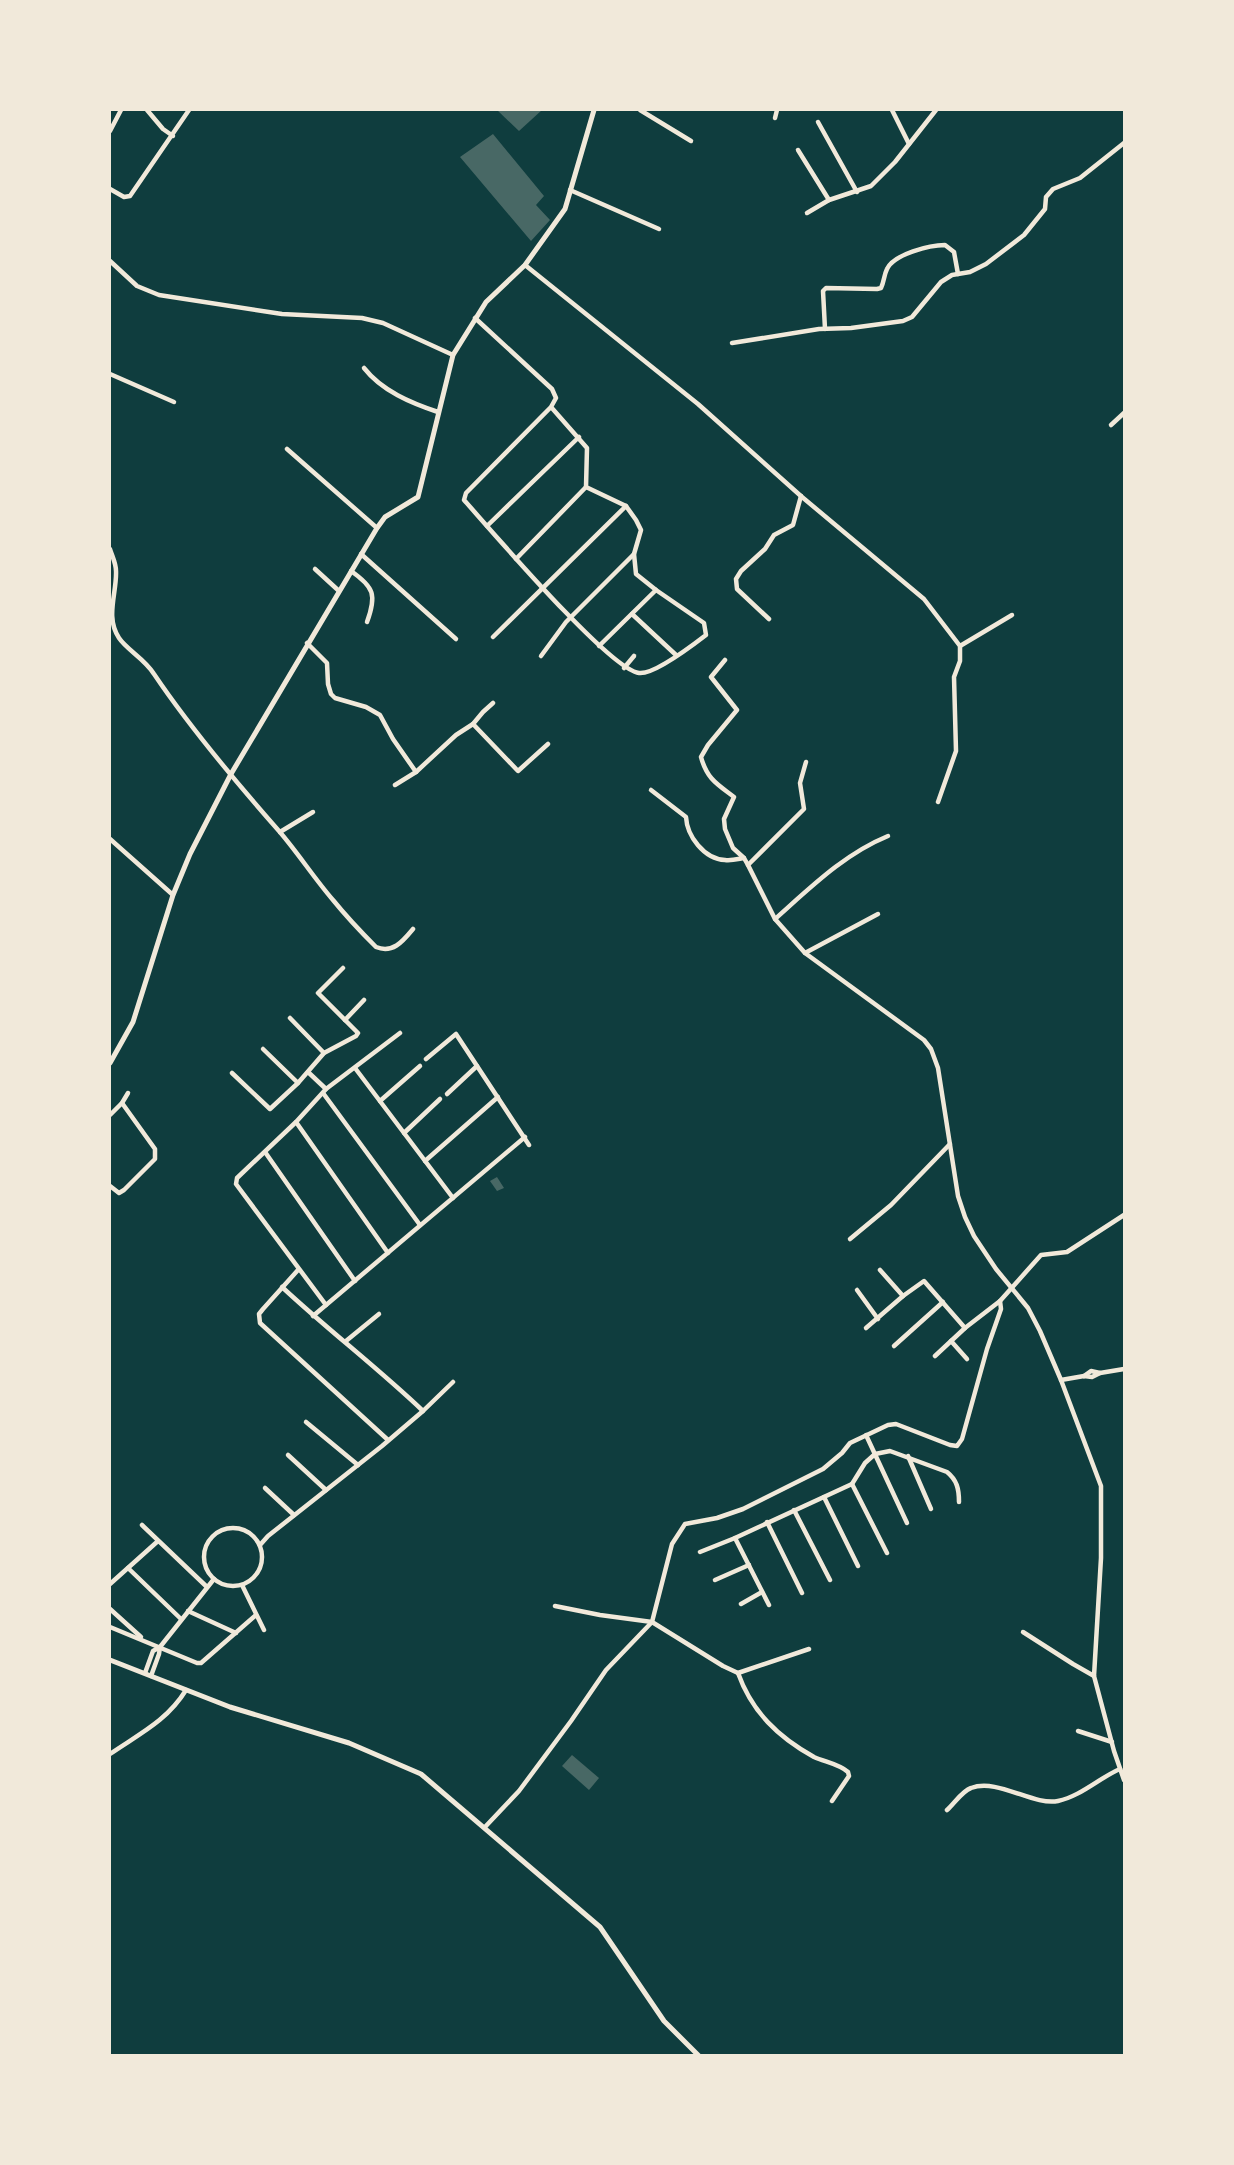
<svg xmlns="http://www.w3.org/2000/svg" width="1234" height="2165" viewBox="0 0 1234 2165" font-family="'Public Sans',sans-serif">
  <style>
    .building { fill: #486865 }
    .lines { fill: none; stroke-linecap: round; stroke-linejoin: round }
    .minor { stroke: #f1e9da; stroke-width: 4.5 }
    .tertiary { stroke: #f1e9da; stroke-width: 5 }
  </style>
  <rect width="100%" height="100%" fill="#0f3d3e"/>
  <g class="building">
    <polygon points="497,110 542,110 519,131"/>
    <polygon points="493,134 544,196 536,205 550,220 531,241 460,157"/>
    <polygon points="497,1177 504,1188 497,1191 490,1181"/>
    <polygon points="572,1755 599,1778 589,1790 562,1766"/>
  </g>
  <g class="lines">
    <g class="minor">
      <polyline points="147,110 163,129 173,136"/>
      <polyline points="640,110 691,141"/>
      <polyline points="892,110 909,144"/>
      <polyline points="775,118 777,110"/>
      <polyline points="818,122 857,192"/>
      <polyline points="110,131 121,110"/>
      <polyline points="798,150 829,200"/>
      <polyline points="110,189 124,197 130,196 189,110"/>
      <polyline points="570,190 659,229"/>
      <polyline points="807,213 829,200 871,186 895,162 936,110"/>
      <polyline points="110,261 137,286 159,295 282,314 362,318 383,323 453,355"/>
      <polyline points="525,265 698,404 802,497 924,599 960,646 960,661 954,677 956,751 938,802"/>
      <path d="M475,318L552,389L556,398L551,407L466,493L464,500C490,529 610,670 639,673C654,675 693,645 706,635L704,623L656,590L636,574L634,554L641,530L636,520L626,506L586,487L587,448L551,407"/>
      <path d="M825,329L823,291L826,288L877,289L881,288C884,282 884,275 887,269C894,254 930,245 945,245L954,252L958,274"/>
      <polyline points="732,343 819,329 851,328 903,321 912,317 941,282 952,275 970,272 986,264 1024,235 1045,209 1046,197 1053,189 1080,178 1124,143"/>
      <path d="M364,368C382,391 411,403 438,412"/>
      <polyline points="110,374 174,402"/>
      <polyline points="1111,425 1124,413"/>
      <polyline points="287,449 377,528"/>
      <polyline points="487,526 579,437"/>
      <path d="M110,549C112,556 116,563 116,571C117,593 105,617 119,638C127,650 145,659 154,674C191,729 235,781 279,831C298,853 314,878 333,900C346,916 361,932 376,947C393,954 403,941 413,929"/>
      <polyline points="361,554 456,639"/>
      <polyline points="516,559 586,487"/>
      <polyline points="315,569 339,591"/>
      <path d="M351,571C374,587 377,595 367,622"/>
      <polyline points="632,614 676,655"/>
      <polyline points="769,619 737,589 736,579 741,571 765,549 774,535 793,525 801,496"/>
      <polyline points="493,637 626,506"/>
      <polyline points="307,643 327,663 328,684 331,694 335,698 366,707 380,715 393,739 416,772"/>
      <polyline points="599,646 656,590"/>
      <polyline points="960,646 1012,615"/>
      <polyline points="541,656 566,622 634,554"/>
      <path d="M725,660L711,677L737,710L708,745L701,757C707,779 717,784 734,797L724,819L725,829L733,848L744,858L748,865L775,919L805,953L924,1040L931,1049L938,1068L958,1196L965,1217L974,1236L996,1269L1028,1308L1040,1331L1061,1380L1101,1486V1558L1094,1676L1114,1751L1124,1780"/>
      <polyline points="624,668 634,656"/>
      <polyline points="473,724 518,771 548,744"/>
      <polyline points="395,785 416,772 456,735 473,724 483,712 493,703"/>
      <path d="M651,790L686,817C687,836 704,859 725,860C731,861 738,859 744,858"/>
      <polyline points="280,832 313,812"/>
      <polyline points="110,839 173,895"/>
      <polyline points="748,865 804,809 800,783 806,762"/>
      <path d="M775,919C810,888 844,854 888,836"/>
      <polyline points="805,953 878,914"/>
      <polyline points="290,1018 324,1053"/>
      <polyline points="345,1020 364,1000"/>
      <polyline points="263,1049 298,1083"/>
      <polyline points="426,1059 456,1034 529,1145"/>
      <polyline points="355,1068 453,1198"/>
      <polyline points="308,1072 326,1089"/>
      <polyline points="232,1073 270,1109 298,1083 324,1053 356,1036 358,1033 318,993 343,968"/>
      <polyline points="323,1093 420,1225"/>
      <polyline points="447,1094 477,1066"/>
      <polyline points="380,1101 420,1066"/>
      <polyline points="110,1115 122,1103 128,1093"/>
      <polyline points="296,1122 388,1253"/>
      <polyline points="404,1133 440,1099"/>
      <polyline points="265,1152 355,1281"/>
      <polyline points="425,1161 498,1097"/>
      <polyline points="110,1186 119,1193 124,1190 155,1159 155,1149 122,1103"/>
      <polyline points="850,1239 891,1205 950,1144"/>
      <polyline points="298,1270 263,1309 259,1314 260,1323 388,1440"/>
      <polyline points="880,1270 903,1296"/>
      <path d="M282,1287C328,1330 378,1368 423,1411"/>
      <polyline points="857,1290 878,1319"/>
      <polyline points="326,1305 236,1184 237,1178 296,1122 326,1089 400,1033"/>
      <polyline points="313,1316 525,1137"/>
      <polyline points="866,1328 903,1296 924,1281 965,1328"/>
      <polyline points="346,1341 379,1314"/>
      <polyline points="951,1341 967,1359"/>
      <polyline points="894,1346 943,1302"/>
      <polyline points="935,1356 965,1328 1000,1301 1041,1255 1067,1252 1124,1215"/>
      <polyline points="1084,1376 1091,1371 1100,1373"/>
      <polyline points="1061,1380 1084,1376 1092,1377 1100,1373 1124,1369"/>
      <polyline points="306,1422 358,1465"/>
      <polyline points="866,1435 907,1523"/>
      <polyline points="288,1455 326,1490"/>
      <polyline points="908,1456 931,1509"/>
      <polyline points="852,1484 887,1553"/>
      <polyline points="265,1488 294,1515"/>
      <polyline points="824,1497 858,1566"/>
      <polyline points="794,1510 830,1580"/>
      <polyline points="767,1522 802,1593"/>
      <polyline points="142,1525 207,1587"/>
      <circle cx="233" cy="1557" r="29"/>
      <polyline points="735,1538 769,1605"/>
      <polyline points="260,1545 268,1536 382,1446 423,1411 453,1382"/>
      <path d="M700,1552L735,1538L852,1484L865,1463L875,1454L890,1451L947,1472C957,1480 959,1489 959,1502"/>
      <polyline points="128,1568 181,1619"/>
      <polyline points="715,1580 749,1565"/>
      <polyline points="110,1584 158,1541"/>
      <polyline points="242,1585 264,1630"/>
      <polyline points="741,1604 762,1592"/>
      <path d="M555,1606L600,1615L652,1622L723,1666L738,1673C752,1712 778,1737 814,1757C825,1762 839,1764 848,1772L849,1776L832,1801"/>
      <polyline points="110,1609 141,1637"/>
      <polyline points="188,1611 236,1633"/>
      <polyline points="110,1627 197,1663 201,1663 256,1615"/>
      <polyline points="1023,1632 1073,1664 1094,1676"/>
      <polyline points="145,1673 153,1651 160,1647 214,1579"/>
      <polyline points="738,1673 809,1649"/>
      <polyline points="151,1676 159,1654 160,1647"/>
      <polyline points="1078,1731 1112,1742"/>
      <path d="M110,1754C139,1734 167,1721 186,1690"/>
      <path d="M947,1810C954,1804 962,1791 971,1788C998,1778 1033,1806 1058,1801C1081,1796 1099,1778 1120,1769"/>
      <polyline points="485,1827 519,1791 571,1721 606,1670 652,1622 672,1544 685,1524 717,1518 743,1509 823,1469 842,1453 850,1443 888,1425 896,1424 950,1445 957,1446 962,1439 987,1349 1001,1309 1000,1301"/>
    </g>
    <g class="tertiary">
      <polyline points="110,1063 133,1022 173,895 190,854 231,774 377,528 385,517 418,497 453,355 486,302 525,265 565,209 594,110"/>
      <polyline points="110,1660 230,1707 349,1743 421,1774 600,1927 664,2021 699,2056"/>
    </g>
  </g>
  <rect width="1234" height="2165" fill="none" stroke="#f1e9da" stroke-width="222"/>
</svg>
